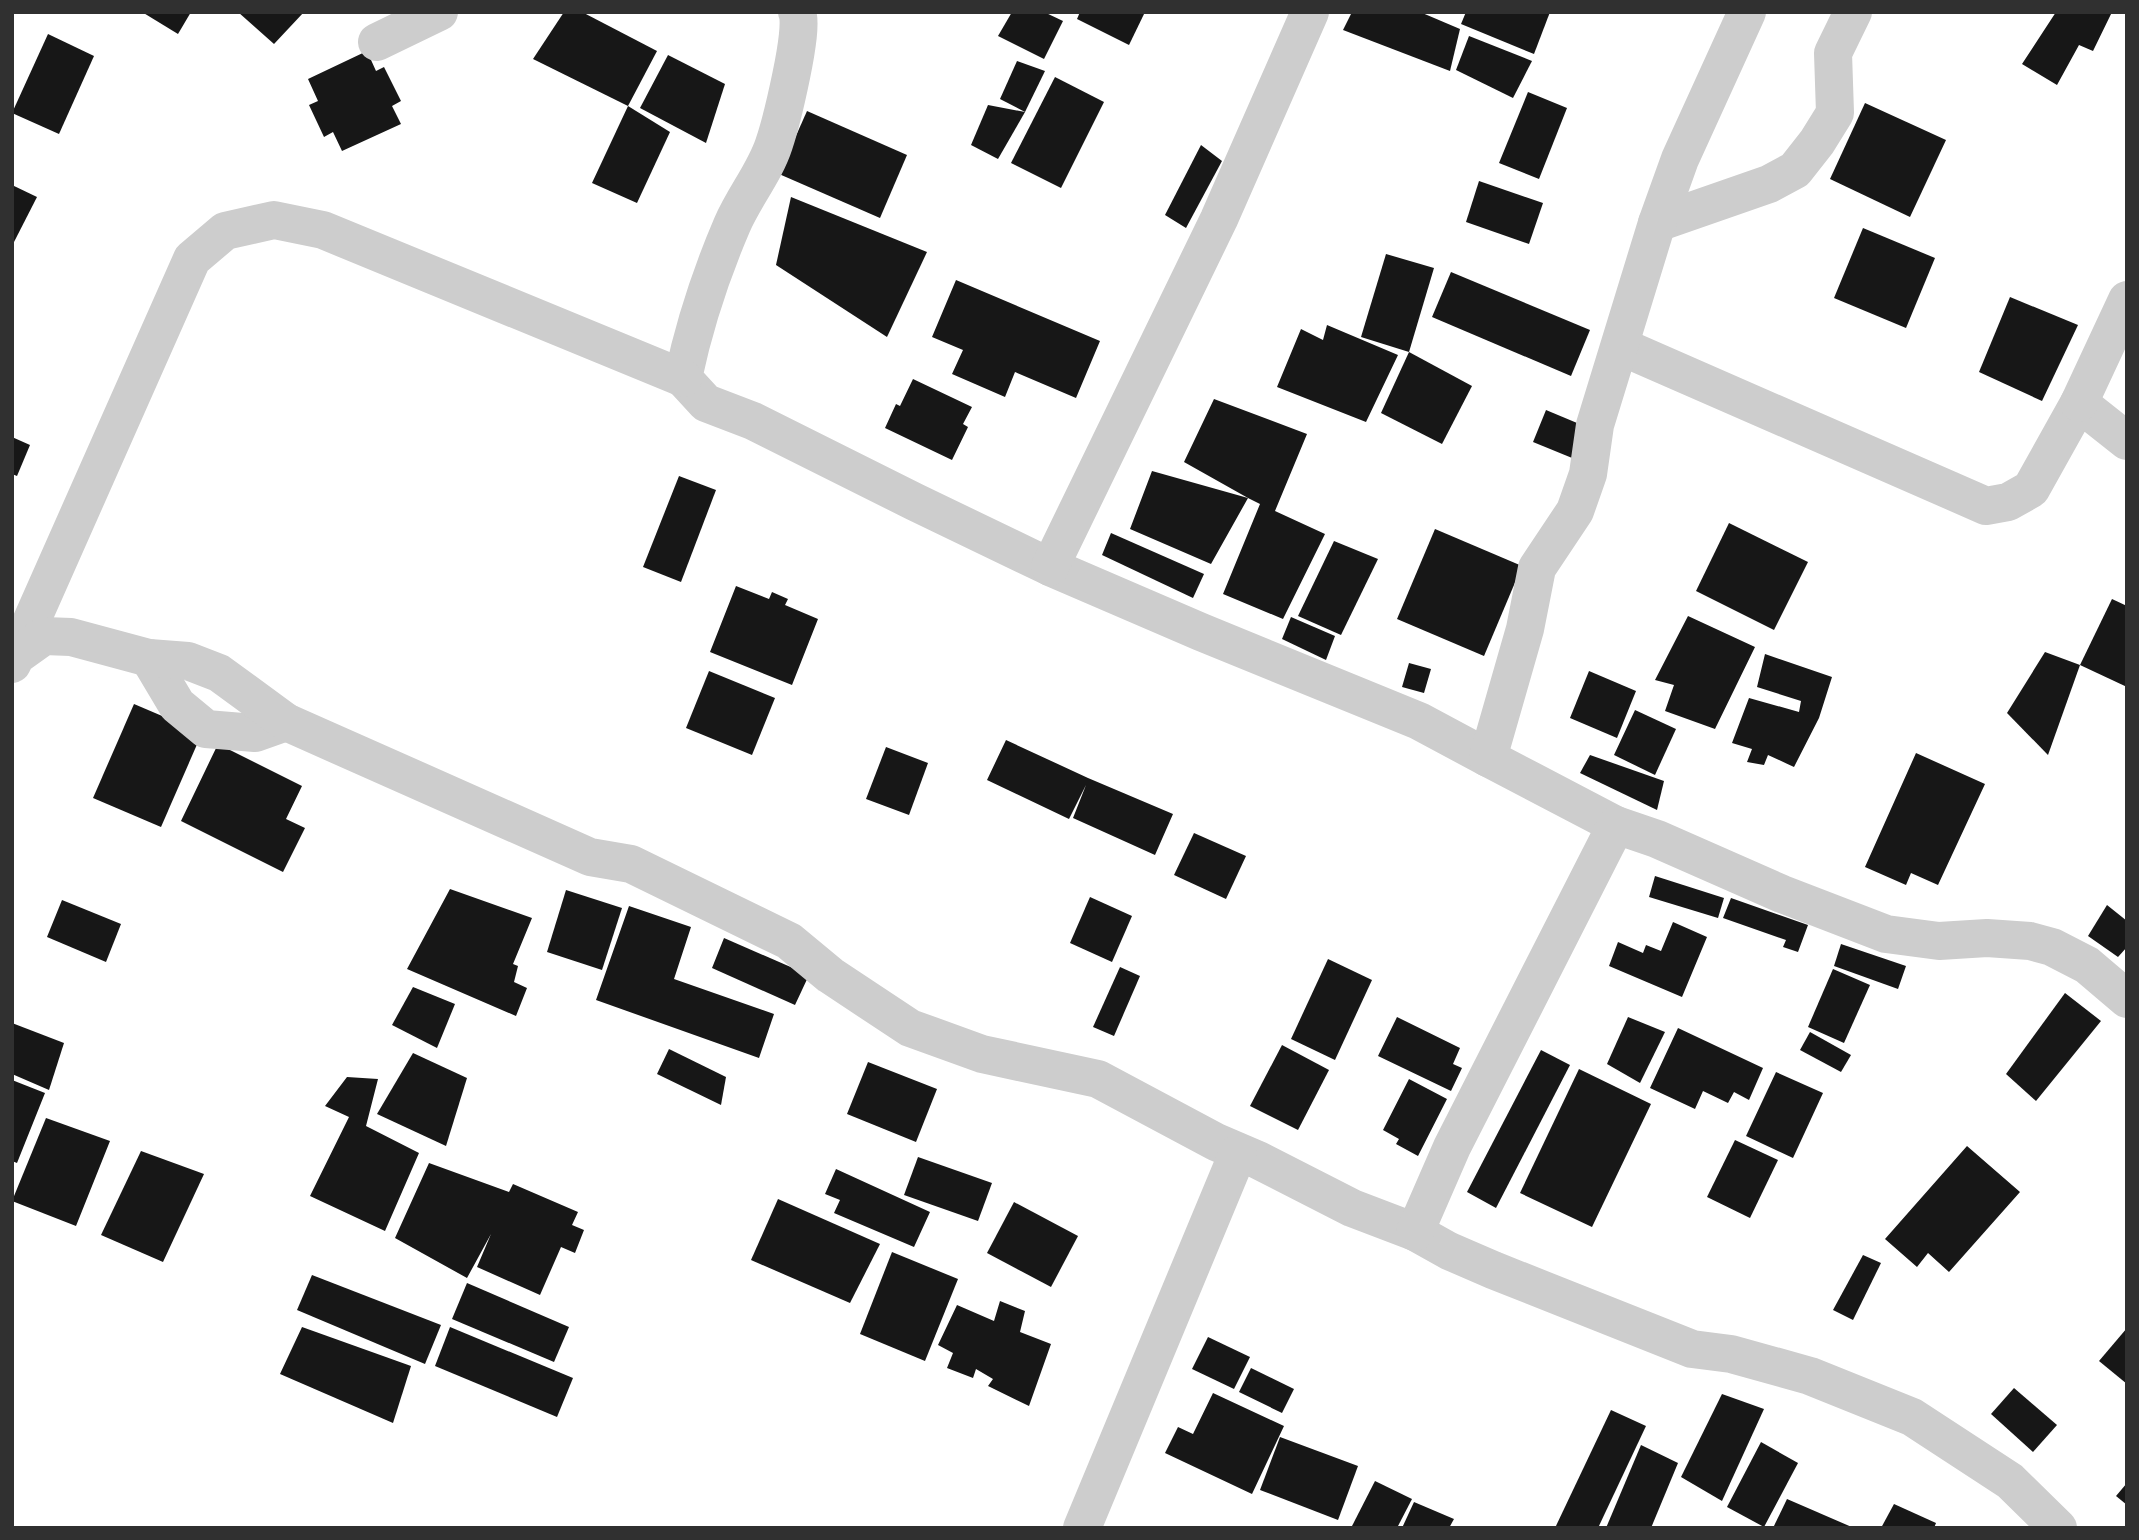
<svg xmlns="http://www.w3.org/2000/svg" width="2139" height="1540" viewBox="0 0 2139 1540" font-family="'Fira Sans Condensed',sans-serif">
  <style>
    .building { fill: #171717 }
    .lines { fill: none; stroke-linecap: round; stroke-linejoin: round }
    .minor { stroke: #cdcdcd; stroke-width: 38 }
  </style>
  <rect width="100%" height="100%" fill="#fff"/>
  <g class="building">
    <polygon points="142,12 191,12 178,34"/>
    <polygon points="238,12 304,12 274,44"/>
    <polygon points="564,12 582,12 657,51 628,106 533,59"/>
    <polygon points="1012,12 1044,12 1063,21 1044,59 998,36"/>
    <polygon points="1080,12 1145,12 1129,45 1077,19"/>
    <polygon points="1352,12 1420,12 1460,29 1450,71 1343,30"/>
    <polygon points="1466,12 1550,12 1534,54 1461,24"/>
    <polygon points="2056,12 2112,12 2093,51 2079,45 2057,85 2022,64"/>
    <polygon points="48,34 94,56 59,134 12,113"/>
    <polygon points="1469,36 1532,61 1513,98 1456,70"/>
    <polygon points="367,51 376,71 384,67 401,101 392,106 401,124 342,151 333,132 324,137 309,105 318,101 308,79"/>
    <polygon points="668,55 725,84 706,143 640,108"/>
    <polygon points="1017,61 1045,71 1025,112 1000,99"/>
    <polygon points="1055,77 1104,102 1061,188 1011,163"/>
    <polygon points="1528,92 1567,108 1539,179 1499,163"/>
    <polygon points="1865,103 1946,140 1910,217 1830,179"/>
    <polygon points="988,105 1025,112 998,159 971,145"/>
    <polygon points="628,106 670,132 637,203 592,183"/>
    <polygon points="807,111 907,155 880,218 779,174"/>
    <polygon points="1201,145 1222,161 1186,228 1165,215"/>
    <polygon points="1479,181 1543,203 1529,244 1466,222"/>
    <polygon points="12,185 37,197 14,242 12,241"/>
    <polygon points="791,197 927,252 887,337 776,265"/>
    <polygon points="1863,228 1935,258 1906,328 1834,298"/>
    <polygon points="1386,254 1434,268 1409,352 1361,337"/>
    <polygon points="1451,272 1590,330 1571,376 1432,317"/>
    <polygon points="956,280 1100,341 1076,398 1015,372 1005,397 952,374 963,350 932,337"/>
    <polygon points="2010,297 2078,325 2042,401 1979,372"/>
    <polygon points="1327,325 1398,355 1366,422 1277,387 1301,329 1323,340"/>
    <polygon points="1409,352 1472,386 1442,444 1381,413"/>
    <polygon points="913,379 972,407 963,424 968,427 952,460 885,428 896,404 900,406"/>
    <polygon points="1214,399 1307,434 1275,511 1325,534 1283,619 1223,594 1260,504 1248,498 1211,564 1130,529 1152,471 1248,498 1184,462"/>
    <polygon points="1546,410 1589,428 1577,460 1533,442"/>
    <polygon points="12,437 30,445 17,476 12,474"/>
    <polygon points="679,476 716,490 681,582 643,567"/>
    <polygon points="1729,523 1808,562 1774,630 1696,591"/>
    <polygon points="1435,529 1522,566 1484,656 1397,619"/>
    <polygon points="1111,533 1204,574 1193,598 1102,555"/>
    <polygon points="1334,541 1378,559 1341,635 1298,616"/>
    <polygon points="736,586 769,599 772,592 788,599 785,605 818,619 792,685 710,652"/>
    <polygon points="2112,599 2127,606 2127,687 2080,665"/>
    <polygon points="1688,616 1755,647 1715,729 1665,711 1674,685 1655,680"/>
    <polygon points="1291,617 1335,636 1326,660 1282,639"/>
    <polygon points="2045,652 2080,665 2048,755 2007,713"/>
    <polygon points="1765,654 1832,677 1819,718 1794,767 1768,755 1764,765 1747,762 1752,749 1732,743 1749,698 1799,712 1801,701 1757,687"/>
    <polygon points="1409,663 1431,669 1424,693 1402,687"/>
    <polygon points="709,671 775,698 752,755 686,728"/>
    <polygon points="1589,671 1636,691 1617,738 1570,718"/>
    <polygon points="134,704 202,733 161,827 93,798"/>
    <polygon points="1635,710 1676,729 1655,775 1614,755"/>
    <polygon points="1006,740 1088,778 1173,814 1155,855 1073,818 1086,785 1069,819 987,780"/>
    <polygon points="218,744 302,786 286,819 305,828 283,872 181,821"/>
    <polygon points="886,747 928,763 909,815 866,799"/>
    <polygon points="1916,753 1985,784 1938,885 1911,873 1906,885 1865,867"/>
    <polygon points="1590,755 1664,781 1657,810 1580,773"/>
    <polygon points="1194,833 1246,856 1226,899 1174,875"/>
    <polygon points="1655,876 1724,898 1718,918 1649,897"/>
    <polygon points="450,889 532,918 513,964 518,966 514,982 527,988 516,1016 407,969"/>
    <polygon points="566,890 622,908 602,970 547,952"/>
    <polygon points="1090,897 1132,916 1112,962 1070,943"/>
    <polygon points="1731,898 1808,925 1798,952 1783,947 1786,940 1723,918"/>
    <polygon points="62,900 121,924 106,962 47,937"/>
    <polygon points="2107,905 2127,921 2127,947 2118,957 2088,936"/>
    <polygon points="629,906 691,927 674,979 774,1014 759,1058 596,1000"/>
    <polygon points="1673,922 1707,937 1682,997 1609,966 1618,942 1643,953 1646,945 1661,951"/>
    <polygon points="724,938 809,975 795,1005 712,968"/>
    <polygon points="1841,944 1906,966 1898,989 1834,966"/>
    <polygon points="1328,959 1372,980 1335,1060 1291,1039"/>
    <polygon points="1120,967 1140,976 1114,1036 1093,1027"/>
    <polygon points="1833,969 1870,985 1844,1043 1808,1027"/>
    <polygon points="413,987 455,1004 437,1048 392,1025"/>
    <polygon points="2065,993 2101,1021 2036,1101 2006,1074"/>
    <polygon points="1397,1017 1460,1048 1453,1064 1462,1068 1451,1091 1378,1056"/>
    <polygon points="1628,1017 1665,1032 1640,1083 1607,1064"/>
    <polygon points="12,1023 64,1043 49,1090 12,1074"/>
    <polygon points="1678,1028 1763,1068 1749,1100 1734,1092 1728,1103 1703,1091 1695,1109 1650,1088"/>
    <polygon points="1810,1032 1851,1055 1841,1072 1800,1050"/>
    <polygon points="1282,1045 1329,1070 1298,1130 1250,1106"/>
    <polygon points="669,1049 726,1077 721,1105 657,1074"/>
    <polygon points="1541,1050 1570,1065 1496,1208 1467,1192"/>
    <polygon points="413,1053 467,1078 446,1146 377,1114"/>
    <polygon points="868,1062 937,1089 916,1142 847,1114"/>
    <polygon points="1579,1069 1651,1104 1592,1227 1520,1193"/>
    <polygon points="1776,1072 1823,1093 1793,1158 1746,1136"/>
    <polygon points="347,1077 378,1079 366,1126 419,1153 385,1231 310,1196 349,1117 325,1106"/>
    <polygon points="1409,1079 1447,1099 1418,1156 1396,1144 1399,1139 1383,1130"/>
    <polygon points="12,1080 45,1093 17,1163 12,1161"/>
    <polygon points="46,1118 110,1141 76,1226 12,1201"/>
    <polygon points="1735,1140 1778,1160 1750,1218 1707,1197"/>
    <polygon points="1967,1146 2020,1192 1949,1272 1928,1253 1917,1267 1885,1239"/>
    <polygon points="141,1151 204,1174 163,1262 101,1235"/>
    <polygon points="918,1157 992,1183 978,1221 904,1195"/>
    <polygon points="429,1163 509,1192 513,1184 578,1212 572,1225 584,1230 575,1253 561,1247 540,1295 477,1267 491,1234 467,1278 395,1238"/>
    <polygon points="836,1169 930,1212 914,1247 834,1213 840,1200 825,1194"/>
    <polygon points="778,1199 880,1244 850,1303 751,1260"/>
    <polygon points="1014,1202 1078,1236 1051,1287 987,1253"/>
    <polygon points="892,1252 958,1279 925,1361 860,1334"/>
    <polygon points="1863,1255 1881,1263 1853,1320 1833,1310"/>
    <polygon points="312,1275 441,1325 425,1364 297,1310"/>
    <polygon points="467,1283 569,1327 554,1362 452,1319"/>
    <polygon points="1000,1301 1025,1311 1020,1332 1051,1344 1029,1406 988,1386 993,1379 976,1369 973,1378 947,1368 953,1353 938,1345 957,1305 994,1321"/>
    <polygon points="302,1327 411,1366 393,1423 280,1374"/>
    <polygon points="450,1327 573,1378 557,1417 435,1366"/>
    <polygon points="2127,1328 2127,1384 2099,1361"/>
    <polygon points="1208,1337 1250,1357 1234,1389 1192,1369"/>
    <polygon points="1251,1368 1294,1389 1282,1413 1239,1392"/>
    <polygon points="2014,1388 2057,1425 2033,1452 1991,1414"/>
    <polygon points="1213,1393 1284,1426 1252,1494 1165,1453 1178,1427 1193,1434"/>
    <polygon points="1722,1394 1764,1409 1722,1501 1681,1477"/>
    <polygon points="1611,1410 1646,1426 1598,1528 1555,1528"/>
    <polygon points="1280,1437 1358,1466 1338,1520 1260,1490"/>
    <polygon points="1761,1442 1798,1463 1764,1527 1727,1507"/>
    <polygon points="1641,1445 1678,1463 1651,1528 1606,1528"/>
    <polygon points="1375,1481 1412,1499 1397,1528 1351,1528"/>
    <polygon points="2127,1483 2127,1505 2116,1496"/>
    <polygon points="1787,1499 1854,1528 1773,1528"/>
    <polygon points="1414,1502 1454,1519 1449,1528 1402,1528"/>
    <polygon points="1894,1504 1936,1523 1934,1528 1881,1528"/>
  </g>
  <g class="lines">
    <g class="minor">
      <path d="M797,12C805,28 781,123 774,144C765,172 744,197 732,225C711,274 694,326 683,378L706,403L753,421L915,502L1050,567L1201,632L1419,721L1488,758"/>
      <polyline points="377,42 439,12"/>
      <polyline points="1657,223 1769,184 1795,170 1817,142 1835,113 1833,53 1853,12"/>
      <polyline points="1620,346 1986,506 2008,502 2031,489 2079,403 2127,441"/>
      <polyline points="2079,403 2127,300"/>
      <polyline points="1050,567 1219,219 1310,12"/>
      <polyline points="16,656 192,259 225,231 274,220 323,230 683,378"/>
      <polyline points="149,658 177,705 206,729 255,733 286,722"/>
      <polyline points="12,664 16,656 44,636 71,637 149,658 188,661 219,673 286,722 590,857 631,864 789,941 830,975 910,1028 982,1054 1098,1079 1216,1142 1258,1160 1352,1208 1415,1232 1449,1251 1493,1270 1692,1349 1731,1354 1810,1376 1912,1417 2010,1481 2058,1528"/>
      <polyline points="1616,825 1488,758 1525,629 1537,568 1575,511 1588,474 1595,425 1657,223 1680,159 1747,12"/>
      <polyline points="1415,1232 1452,1147 1616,825 1657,839 1782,894 1886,934 1939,941 1987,938 2030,941 2052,947 2087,965 2127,999"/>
      <polyline points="1082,1528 1238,1153"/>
    </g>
  </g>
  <rect width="2139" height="1540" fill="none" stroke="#303030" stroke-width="28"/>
</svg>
